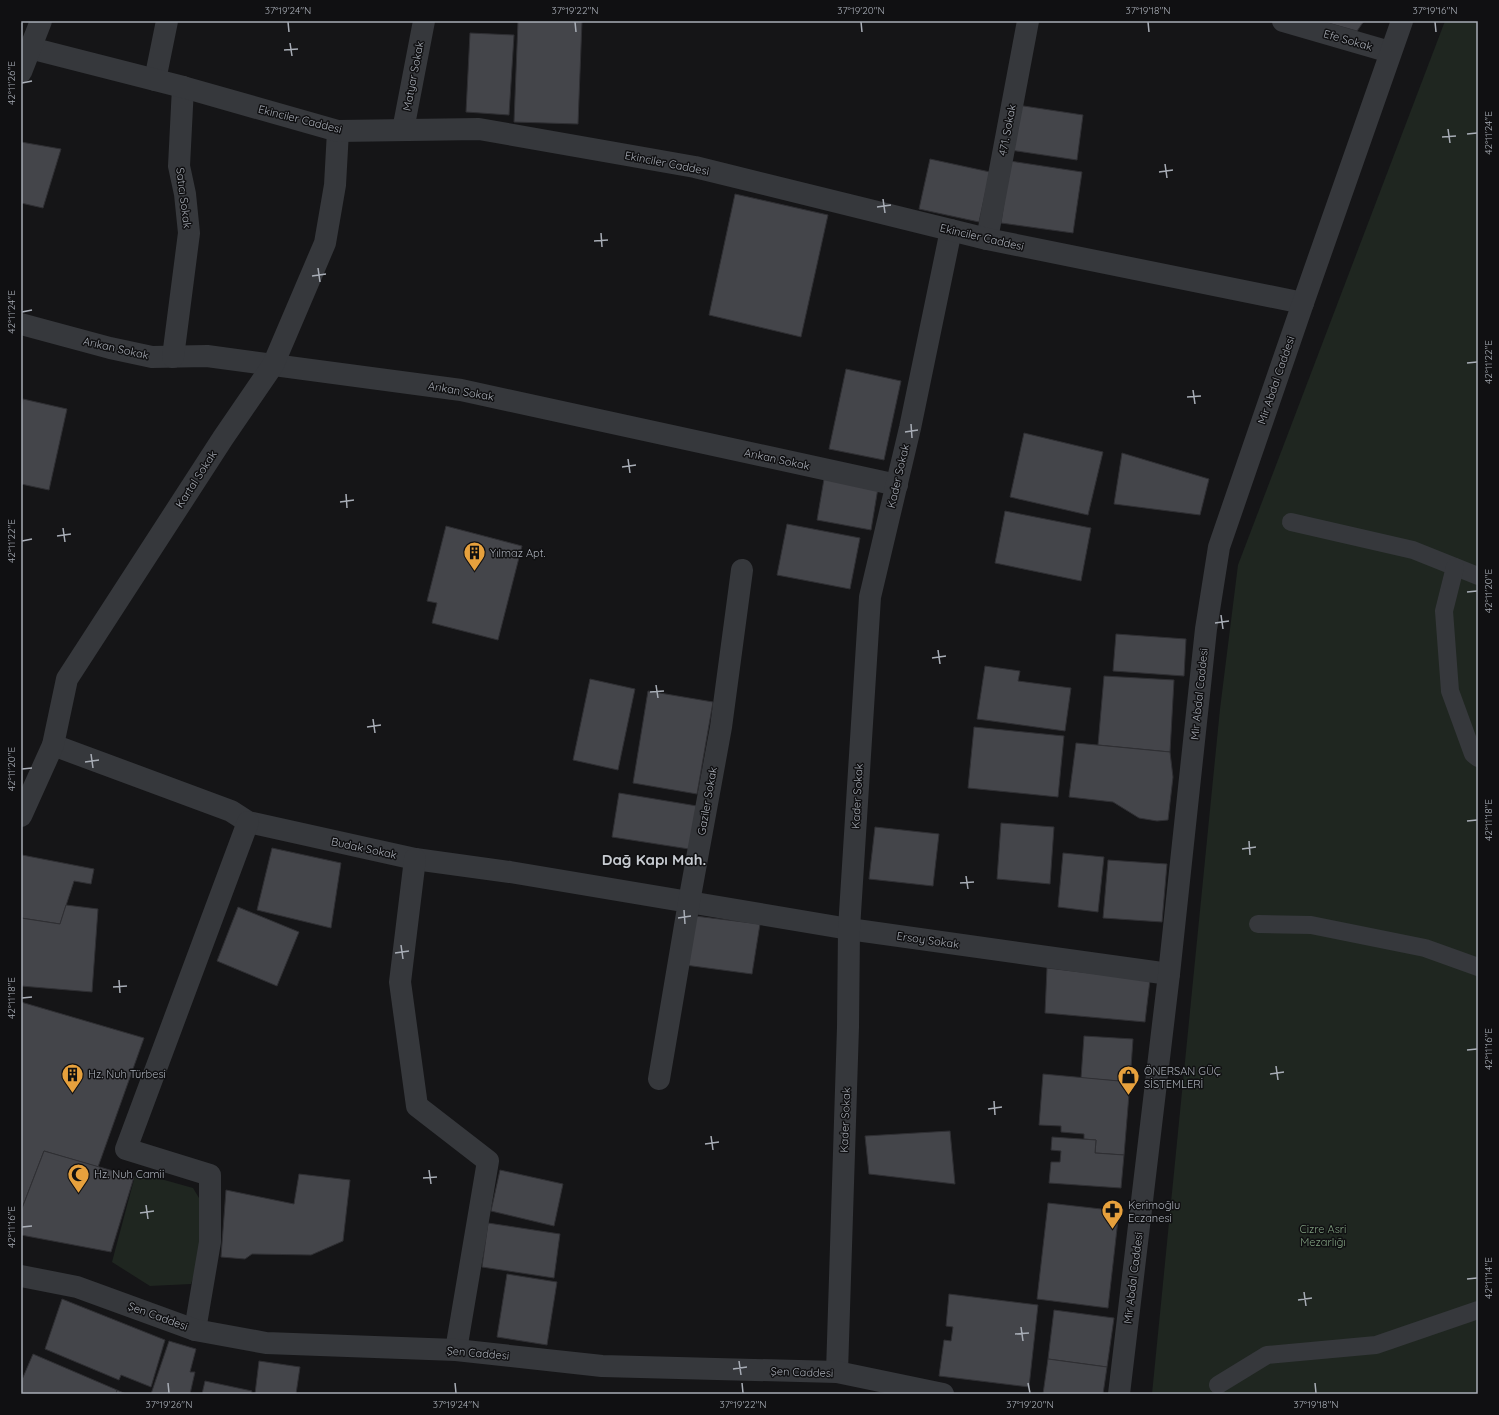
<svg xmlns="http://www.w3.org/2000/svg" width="1499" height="1415" viewBox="0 0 1499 1415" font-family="Quicksand,sans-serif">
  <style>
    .green { fill: #1f2620 }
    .building { fill: #44454a; stroke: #2f2f33 }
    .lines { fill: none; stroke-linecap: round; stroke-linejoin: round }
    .service { stroke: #36383c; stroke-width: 18 }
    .minor { stroke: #36383c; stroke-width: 22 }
    .tertiary { stroke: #36383c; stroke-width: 22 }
    .ticks { fill: none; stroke: #a8adb6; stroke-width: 1.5 }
    .labels { text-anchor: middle; stroke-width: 3; stroke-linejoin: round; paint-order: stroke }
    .street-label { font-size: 11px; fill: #a8adb6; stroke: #101012 }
    .poi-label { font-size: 11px; fill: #a8adb6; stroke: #101012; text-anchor: start }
    .park-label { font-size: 11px; fill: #80a080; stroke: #101012 }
    .district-label { font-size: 15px; font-weight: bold; fill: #c8ccd2; stroke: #101012 }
    .neatline { fill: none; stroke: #a8adb6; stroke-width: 1.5 }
    .ticks-label { font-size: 10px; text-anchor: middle; fill: #a8adb6 }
  </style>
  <rect width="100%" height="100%" fill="#151517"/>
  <g class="green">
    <polygon points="1445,21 1478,21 1478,1394 1152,1394 1220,709 1238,565"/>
    <polygon points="136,1172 193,1188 205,1208 200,1258 191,1284 150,1286 112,1262"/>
  </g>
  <g class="building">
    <polygon points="518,21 582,21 578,124 514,122"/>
    <polygon points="1321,21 1364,21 1357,31"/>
    <polygon points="470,33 514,35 509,115 466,112"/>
    <polygon points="1017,105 1083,115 1077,160 1010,150"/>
    <polygon points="21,142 61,149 43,208 21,203"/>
    <polygon points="930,159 990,172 979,222 919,209"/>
    <polygon points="1010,161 1082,172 1073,233 1001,223"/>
    <polygon points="735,194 828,215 801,337 709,315"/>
    <polygon points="846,369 901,381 884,460 829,449"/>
    <polygon points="23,399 67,409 49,490 21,484 21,408"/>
    <polygon points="1024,433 1103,452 1088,515 1010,497"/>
    <polygon points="1122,453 1209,479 1200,515 1114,504"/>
    <polygon points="824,479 878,488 871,530 817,520"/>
    <polygon points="1005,511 1091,528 1081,581 995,563"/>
    <polygon points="787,524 860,538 850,589 777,575"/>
    <polygon points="446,526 522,546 498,640 432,623 437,603 427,601"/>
    <polygon points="1116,634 1186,639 1184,676 1113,671"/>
    <polygon points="985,666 1020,671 1018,681 1071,688 1065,731 977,719"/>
    <polygon points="1104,676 1174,680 1170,752 1098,745"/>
    <polygon points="590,679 635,689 618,770 573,760"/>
    <polygon points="648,691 713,702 697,794 633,783"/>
    <polygon points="974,727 1064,736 1058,797 968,788"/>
    <polygon points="1076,743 1170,752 1173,777 1168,820 1157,821 1139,818 1113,802 1069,797"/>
    <polygon points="619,793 697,806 689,849 612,837"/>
    <polygon points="1001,823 1054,827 1050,884 997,879"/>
    <polygon points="875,827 939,834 933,886 869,879"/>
    <polygon points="272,848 341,863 331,928 257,910"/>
    <polygon points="1063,853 1104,857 1098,912 1058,907"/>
    <polygon points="22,855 94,869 91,884 74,881 60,924 21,918 21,859"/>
    <polygon points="1108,860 1167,864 1162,922 1103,918"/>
    <polygon points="66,905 98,909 92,992 21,986 21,918 60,924"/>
    <polygon points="238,907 299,932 277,986 217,961"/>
    <polygon points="695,916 760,924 752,974 685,965"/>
    <polygon points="1047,968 1150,980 1145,1022 1045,1013"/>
    <polygon points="21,1002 144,1038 98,1167 44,1151 21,1211"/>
    <polygon points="1084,1036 1133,1039 1130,1082 1081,1078"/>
    <polygon points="1043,1074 1130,1082 1124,1155 1095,1153 1096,1140 1084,1139 1084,1134 1061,1132 1061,1126 1039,1125"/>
    <polygon points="950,1131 955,1184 869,1174 865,1136"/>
    <polygon points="1052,1137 1096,1140 1095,1153 1124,1155 1121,1188 1049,1183 1051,1162 1060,1162 1061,1151 1051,1150"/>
    <polygon points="44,1151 134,1177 111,1252 21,1235 21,1211"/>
    <polygon points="500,1170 563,1184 554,1226 491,1211"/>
    <polygon points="299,1174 350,1180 343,1241 311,1255 252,1254 245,1259 221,1257 226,1190 294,1204"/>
    <polygon points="1048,1203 1119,1211 1108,1308 1037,1299"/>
    <polygon points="488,1223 560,1234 554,1278 482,1267"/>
    <polygon points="507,1274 557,1282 547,1345 497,1337"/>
    <polygon points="949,1294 1038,1305 1029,1387 939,1376 944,1340 951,1341 953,1327 946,1326"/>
    <polygon points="62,1299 165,1340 151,1387 121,1375 119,1380 45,1349"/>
    <polygon points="1054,1310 1114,1318 1107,1367 1048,1359"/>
    <polygon points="169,1341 196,1349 190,1372 195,1372 190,1394 151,1394"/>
    <polygon points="33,1354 117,1390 116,1394 21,1394 21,1382"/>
    <polygon points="1048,1359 1107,1367 1103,1394 1043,1394"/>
    <polygon points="259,1361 300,1367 296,1394 255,1394"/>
    <polygon points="205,1381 252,1391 251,1394 202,1394"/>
    <polygon points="117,1390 126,1394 116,1394"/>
  </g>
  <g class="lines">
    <g class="service">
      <polyline points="1291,522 1413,550 1478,576"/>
      <polyline points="1455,567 1444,611 1450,691 1473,754 1478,758"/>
      <polyline points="1258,924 1311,925 1425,948 1478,967"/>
      <polyline points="1218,1385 1267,1355 1376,1345 1478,1310"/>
    </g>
    <g class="minor">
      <polyline points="1283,21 1390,52"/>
      <polyline points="155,80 167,21"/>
      <polyline points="403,130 424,21"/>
      <polyline points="987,239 1028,21"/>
      <polyline points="21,324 110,348 152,357 207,356 461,390 897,485"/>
      <polyline points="173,357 189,233 185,194 179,166 183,87"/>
      <polyline points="53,745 231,811 248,822 415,859 510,872 849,929 1169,974"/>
      <polyline points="21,816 53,745 67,679 223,438 273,365 325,243 335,185 338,131"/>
      <polyline points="415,859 400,982 417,1106 488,1161 456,1350"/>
      <polyline points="659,1079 689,902 721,727 742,570"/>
      <polyline points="195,1330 210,1242 210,1175 126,1149 248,822"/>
      <polyline points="837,1372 848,1027 849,929 870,597 910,428 951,230"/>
    </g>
    <g class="tertiary">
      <polyline points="30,48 183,87 338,131 479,129 695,167 987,239 1303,303"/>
      <polyline points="21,72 41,21"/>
      <polyline points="21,1276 77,1287 195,1330 266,1343 456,1350 602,1366 837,1372 943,1394"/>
      <polyline points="1119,1394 1169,974 1206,629 1219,547 1303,303 1402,21"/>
    </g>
  </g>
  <path class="ticks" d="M288,22L289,32M575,22L576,32M861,22L862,32M1148,22L1149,32M1435,22L1436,32M290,43L292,56M284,50L298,49M22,83L32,81M1448,129L1450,143M1467,134L1477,133M1442,137L1456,136M1165,164L1167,178M1159,172L1173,170M883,199L885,213M877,207L891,205M601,233L602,247M594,241L608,240M318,268L320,282M312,276L326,274M22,312L32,310M1467,363L1477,362M1193,390L1195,404M1187,397L1201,396M911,424L912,438M905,432L918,430M628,459L630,473M622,467L636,465M346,494L347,508M340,502L354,500M63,528L65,542M57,536L71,534M22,541L32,539M1467,592L1477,591M1221,615L1223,629M1215,623L1229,621M938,650L940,664M932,658L946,656M656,685L658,698M650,692L664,691M373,719L375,733M367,727L381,725M91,754L93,768M85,762L99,760M22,769L32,768M1467,821L1477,820M1249,841L1250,855M1242,849L1256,847M966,876L968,889M960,883L974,882M684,910L685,924M678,918L691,916M401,945L403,959M395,953L409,951M119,980L120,993M113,987L127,986M22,998L32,997M1467,1050L1477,1049M1276,1066L1278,1080M1270,1074L1284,1072M994,1101L995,1115M988,1109L1002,1107M711,1136L713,1150M705,1144L719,1142M429,1170L431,1184M423,1178L437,1177M146,1205L148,1219M140,1213L154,1211M22,1227L32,1226M1467,1279L1477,1278M1304,1292L1306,1306M1298,1300L1312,1298M1021,1327L1023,1341M1015,1334L1029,1333M739,1361L741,1375M733,1369L747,1367M168,1383L169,1393M455,1383L456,1393M742,1383L743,1393M1028,1383L1030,1393M1315,1383L1316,1393"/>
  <defs>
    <symbol id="building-pin" viewBox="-11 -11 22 30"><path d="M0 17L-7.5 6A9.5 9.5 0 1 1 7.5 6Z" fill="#e7a13d" stroke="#101012"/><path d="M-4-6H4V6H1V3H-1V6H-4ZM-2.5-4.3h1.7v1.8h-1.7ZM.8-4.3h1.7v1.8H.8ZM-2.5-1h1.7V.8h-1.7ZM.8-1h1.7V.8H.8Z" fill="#111"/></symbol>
    <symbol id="shop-pin" viewBox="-11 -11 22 30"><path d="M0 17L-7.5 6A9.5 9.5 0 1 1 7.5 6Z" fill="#e7a13d" stroke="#101012"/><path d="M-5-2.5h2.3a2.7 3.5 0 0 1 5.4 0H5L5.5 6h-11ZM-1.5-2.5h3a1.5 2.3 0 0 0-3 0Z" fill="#111"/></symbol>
    <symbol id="mosque-pin" viewBox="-11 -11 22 30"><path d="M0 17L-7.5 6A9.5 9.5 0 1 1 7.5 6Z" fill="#e7a13d" stroke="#101012"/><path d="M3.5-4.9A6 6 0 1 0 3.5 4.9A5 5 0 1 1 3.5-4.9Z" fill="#111"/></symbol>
    <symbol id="pharmacy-pin" viewBox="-11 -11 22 30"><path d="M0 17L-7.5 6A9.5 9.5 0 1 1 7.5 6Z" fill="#e7a13d" stroke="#101012"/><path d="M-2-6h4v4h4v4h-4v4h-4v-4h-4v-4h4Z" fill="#111"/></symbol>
  </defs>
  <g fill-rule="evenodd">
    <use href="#building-pin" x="462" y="540" width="25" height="34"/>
    <use href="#building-pin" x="60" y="1062" width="25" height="34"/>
    <use href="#shop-pin" x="1116" y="1064" width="25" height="34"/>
    <use href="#mosque-pin" x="66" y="1162" width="25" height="34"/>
    <use href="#pharmacy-pin" x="1100" y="1198" width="25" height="34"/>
  </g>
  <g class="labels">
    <g class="street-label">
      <text transform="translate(1348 40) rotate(16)" y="4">Efe Sokak</text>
      <text transform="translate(413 76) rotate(-79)" y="4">Matyar Sokak</text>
      <text transform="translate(300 119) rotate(14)" y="4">Ekinciler Caddesi</text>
      <text transform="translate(1007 130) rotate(-79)" y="4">471. Sokak</text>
      <text transform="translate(667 163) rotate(11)" y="4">Ekinciler Caddesi</text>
      <text transform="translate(184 198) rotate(83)" y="4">Satıcı Sokak</text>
      <text transform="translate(982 237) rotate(13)" y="4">Ekinciler Caddesi</text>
      <text transform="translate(116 348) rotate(13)" y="4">Arıkan Sokak</text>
      <text transform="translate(1276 380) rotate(-71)" y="4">Mir Abdal Caddesi</text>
      <text transform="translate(461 391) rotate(10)" y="4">Arıkan Sokak</text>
      <text transform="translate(777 459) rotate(12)" y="4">Arıkan Sokak</text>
      <text transform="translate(898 476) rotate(-77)" y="4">Kader Sokak</text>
      <text transform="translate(196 479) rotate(-57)" y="4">Kartal Sokak</text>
      <text transform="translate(1199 694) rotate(-84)" y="4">Mir Abdal Caddesi</text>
      <text transform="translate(857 796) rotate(-87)" y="4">Kader Sokak</text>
      <text transform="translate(707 801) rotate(-80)" y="4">Gaziler Sokak</text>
      <text transform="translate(364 848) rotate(12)" y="4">Budak Sokak</text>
      <text transform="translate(928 940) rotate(8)" y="4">Ersoy Sokak</text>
      <text transform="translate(845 1120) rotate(-88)" y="4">Kader Sokak</text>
      <text transform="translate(1133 1278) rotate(-83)" y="4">Mir Abdal Caddesi</text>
      <text transform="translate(158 1316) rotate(20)" y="4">Şen Caddesi</text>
      <text transform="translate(478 1353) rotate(5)" y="4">Şen Caddesi</text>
      <text transform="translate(802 1372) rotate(2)" y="4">Şen Caddesi</text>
    </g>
    <g class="poi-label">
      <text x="490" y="557">Yılmaz Apt.</text>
      <text x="1144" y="1075">ÖNERSAN GÜÇ<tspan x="1144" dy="13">SİSTEMLERİ</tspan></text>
      <text x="88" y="1078">Hz. Nuh Türbesi</text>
      <text x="94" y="1178">Hz. Nuh Camii</text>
      <text x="1128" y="1209">Kerimoğlu<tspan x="1128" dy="13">Eczanesi</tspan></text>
    </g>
    <g class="park-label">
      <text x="1323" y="1233">Cizre Asri<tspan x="1323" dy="13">Mezarlığı</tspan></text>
    </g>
    <g class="district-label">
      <text x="654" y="865">Dağ Kapı Mah.</text>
    </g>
  </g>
  <rect width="1499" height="1415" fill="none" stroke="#101012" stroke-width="44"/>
  <rect x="22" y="22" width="1455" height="1371" class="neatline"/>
  <g class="ticks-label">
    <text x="288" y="14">37°19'24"N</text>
    <text x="575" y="14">37°19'22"N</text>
    <text x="861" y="14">37°19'20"N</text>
    <text x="1148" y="14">37°19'18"N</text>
    <text x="1435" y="14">37°19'16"N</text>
    <text transform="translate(11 83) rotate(-90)" y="4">42°11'26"E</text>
    <text transform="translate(1488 133) rotate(-90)" y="4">42°11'24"E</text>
    <text transform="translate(11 312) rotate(-90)" y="4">42°11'24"E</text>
    <text transform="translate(1488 362) rotate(-90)" y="4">42°11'22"E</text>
    <text transform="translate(11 541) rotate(-90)" y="4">42°11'22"E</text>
    <text transform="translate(1488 591) rotate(-90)" y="4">42°11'20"E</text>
    <text transform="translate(11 769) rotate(-90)" y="4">42°11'20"E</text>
    <text transform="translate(1488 820) rotate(-90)" y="4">42°11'18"E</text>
    <text transform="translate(11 998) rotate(-90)" y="4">42°11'18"E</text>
    <text transform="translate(1488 1049) rotate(-90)" y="4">42°11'16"E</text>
    <text transform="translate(11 1227) rotate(-90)" y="4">42°11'16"E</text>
    <text transform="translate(1488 1278) rotate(-90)" y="4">42°11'14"E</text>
    <text x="169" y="1408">37°19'26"N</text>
    <text x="456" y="1408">37°19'24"N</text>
    <text x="743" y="1408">37°19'22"N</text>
    <text x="1030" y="1408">37°19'20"N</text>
    <text x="1316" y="1408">37°19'18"N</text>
  </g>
</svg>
